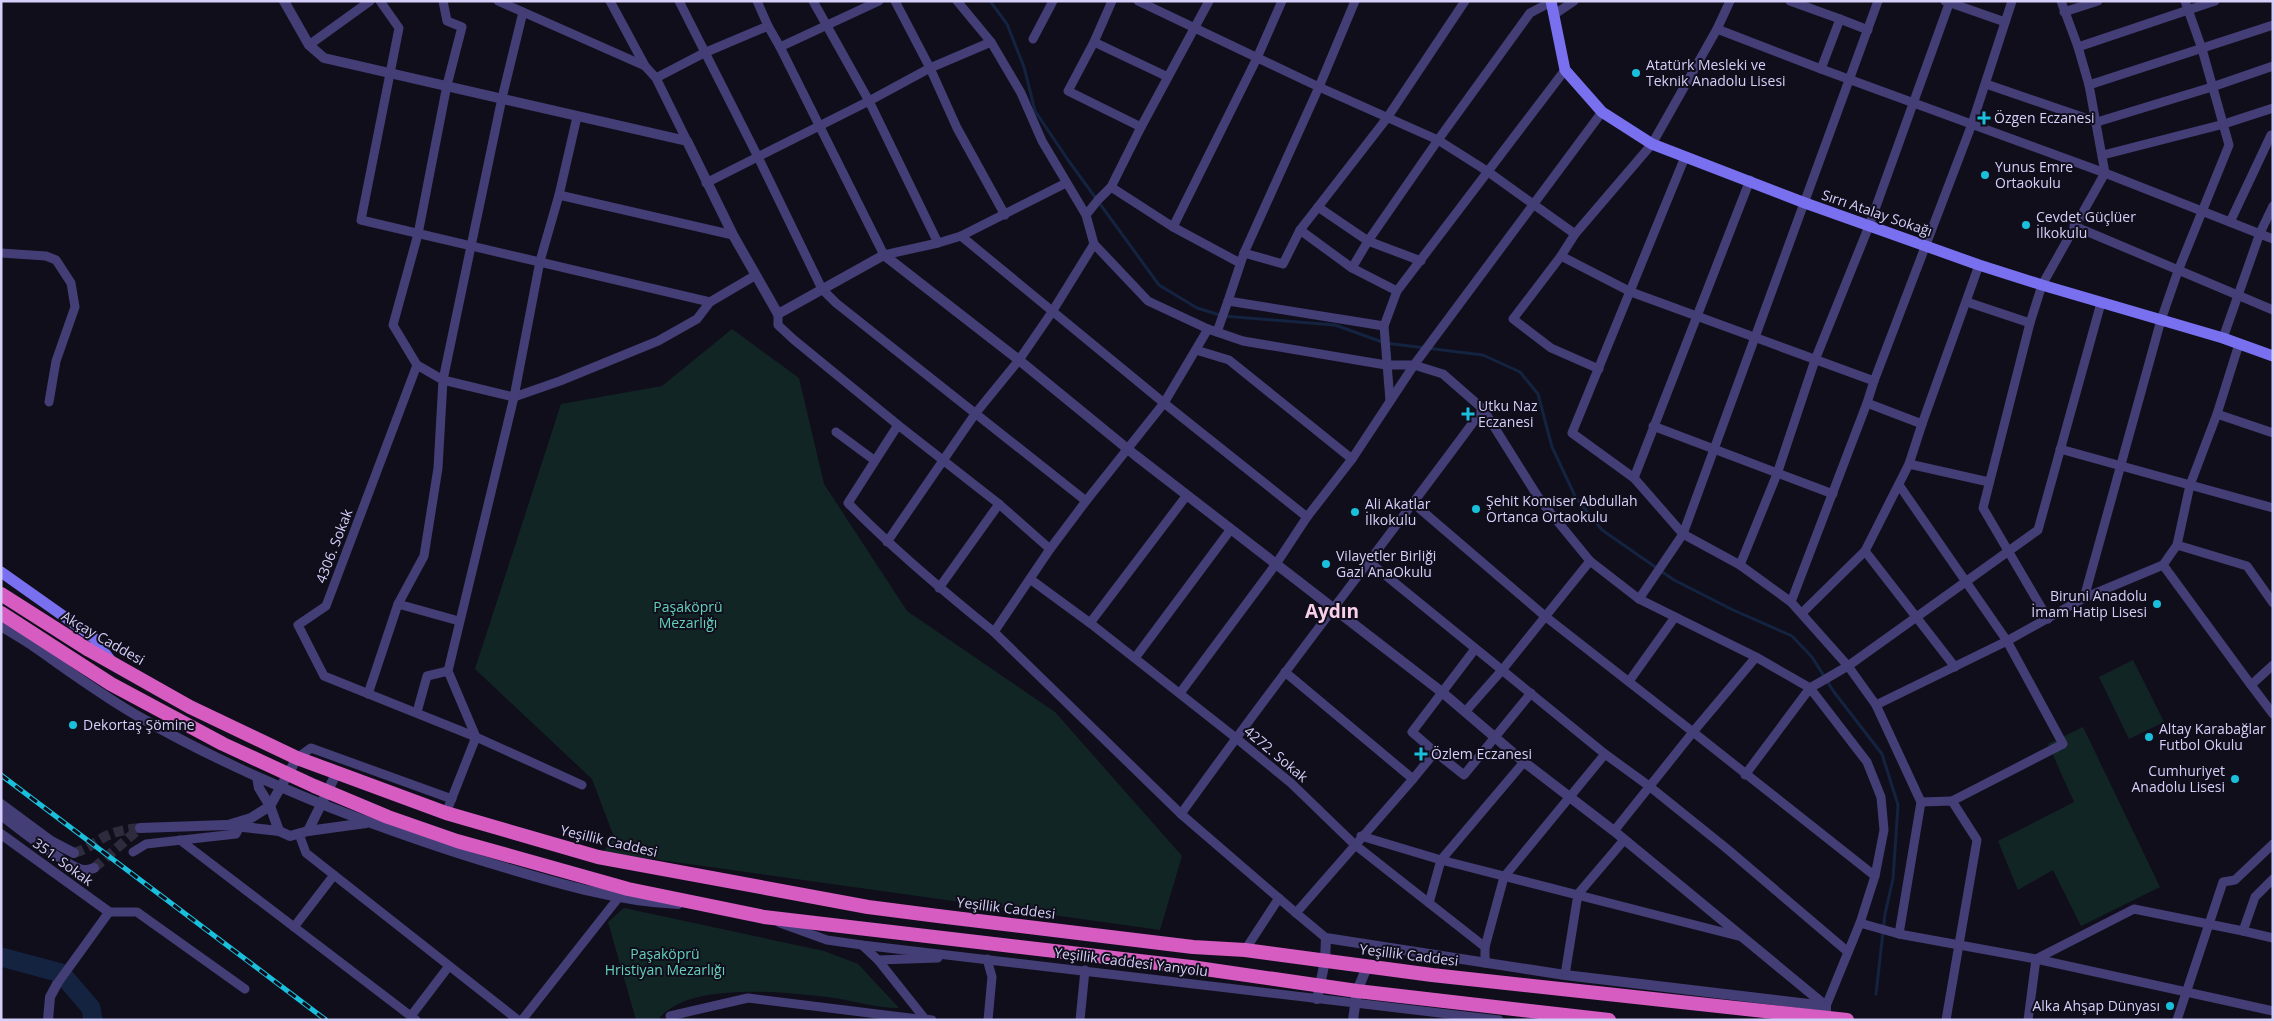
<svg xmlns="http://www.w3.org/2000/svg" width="2274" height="1021" viewBox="0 0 2274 1021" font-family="'Open Sans',sans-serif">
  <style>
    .green { fill: #122525 }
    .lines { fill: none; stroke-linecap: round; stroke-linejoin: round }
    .stream { stroke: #132340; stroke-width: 3 }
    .river { stroke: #132340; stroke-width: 19 }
    .tertiary-tunnel { stroke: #2e2b3d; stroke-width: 10; stroke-dasharray: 10 5; stroke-linecap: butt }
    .minor { stroke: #433e76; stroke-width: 9 }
    .tertiary { stroke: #433e76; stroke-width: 10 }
    .secondary { stroke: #7970ef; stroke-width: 11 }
    .trunk { stroke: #d65cc2; stroke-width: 14 }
    .rail-casing { stroke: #19bfdb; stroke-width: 5 }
    .rail { stroke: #110e1c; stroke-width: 3; stroke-dasharray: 9; stroke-linecap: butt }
    .poi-dot { fill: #19bfdb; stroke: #110e1c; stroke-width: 2 }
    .labels { text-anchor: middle; stroke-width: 4; stroke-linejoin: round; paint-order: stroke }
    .poi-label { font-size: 14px; fill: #d5cff9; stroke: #110e1c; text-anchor: start }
    .street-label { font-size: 14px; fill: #d5cff9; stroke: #110e1c }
    .park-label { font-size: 14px; fill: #64d0ba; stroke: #110e1c }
    .district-label { font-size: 19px; font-weight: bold; fill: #fad0e9; stroke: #110e1c }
  </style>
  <rect width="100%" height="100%" fill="#110e1c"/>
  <g class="green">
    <polygon points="732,329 799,378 824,484 907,611 1055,712 1182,856 1160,930 603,852 614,837 592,779 475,669 561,404 662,386"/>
    <polygon points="2133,660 2164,722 2129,739 2099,677"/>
    <polygon points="2083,727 2160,887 2081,926 2053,870 2018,890 1998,841 2074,802 2048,744"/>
    <path d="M624,908L824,951L858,964L899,1008C875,1008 852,1000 827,997C784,992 686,981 658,1020H636L608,922Z"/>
  </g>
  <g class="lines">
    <polyline class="stream" points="990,1 1007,24 1024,67 1035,111 1068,160 1159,285 1197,308 1223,316 1335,325 1385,343 1483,355 1520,372 1538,394 1552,447 1576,498 1602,530 1674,580 1733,610 1792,636 1812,657 1834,692 1882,754 1898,805 1893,879 1885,914 1876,994"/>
    <polyline class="river" points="1,957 61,973 91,1008 93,1020"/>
    <g class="tertiary-tunnel">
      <path d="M74,853C86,850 95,842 106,836C117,831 128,829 140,828"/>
      <polyline points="94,868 140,828"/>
    </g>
    <g class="minor">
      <polyline points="380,1 399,28 361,220 710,302 756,275"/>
      <polyline points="498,1 645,66"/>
      <polyline points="610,1 645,66 656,78 687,141"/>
      <polyline points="679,1 758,157 822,289 836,303 1086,501 1050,549"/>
      <polyline points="757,1 768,26"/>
      <polyline points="813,1 869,101 938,243"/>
      <polyline points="895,1 930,68 957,128 1005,215"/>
      <polyline points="957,1 991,42"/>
      <polyline points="1138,1 1319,87 1438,140 1487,171 1575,234"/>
      <polyline points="1355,1 1319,87 1244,253 1228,301 1384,326 1390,401"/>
      <polyline points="1790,1 1840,19"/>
      <polyline points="1945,1 2005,22"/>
      <polyline points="523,12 502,98 443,380 514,397 560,381 658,341 697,319 710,302"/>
      <polyline points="2064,12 2098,1"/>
      <polyline points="1555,14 1574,1"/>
      <polyline points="1717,29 1821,69 2105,173 2273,239"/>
      <polyline points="1033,39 1053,1"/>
      <polyline points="1094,42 1168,77 1141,127"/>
      <polyline points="309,45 370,1"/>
      <polyline points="780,47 884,255 938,243 961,236 1066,183"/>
      <polyline points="2078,47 2215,1"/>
      <polyline points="1821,69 1840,19 1868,30"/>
      <polyline points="1168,77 1209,1"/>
      <polyline points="656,78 704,53 768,26 780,47 879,1"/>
      <polyline points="1986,84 2097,122 2212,87 2273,66"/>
      <polyline points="2089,85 2273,25"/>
      <polyline points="577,117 559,195 540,261 514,397 448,671 476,737 582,785"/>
      <polyline points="2103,155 2224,124 2273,108"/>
      <polyline points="1685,157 1572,433 1634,478 1683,534 1740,565 1791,602 1848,666 1876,705 2007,641 2084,598 2161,320 2178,271 2229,145 2202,49 2185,1"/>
      <path d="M706,183L869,101L930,68L991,42L1021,93L1042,141L1086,215L1094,244L1148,301L1208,329L1243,341L1386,365H1414L1443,374L1483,409C1383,545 1279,677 1181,814L994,632L1050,549L999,504L898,425L793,339L778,325V314"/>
      <polyline points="1111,187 1173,227 1257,58 1282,1"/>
      <polyline points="559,195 733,235"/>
      <polyline points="1318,207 1387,118 1465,1"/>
      <polyline points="1086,215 1098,200 1111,187 1141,127 1068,91 1094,42 1112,1"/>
      <polyline points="2230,222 2271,135"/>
      <polyline points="2074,226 2273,310"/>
      <polyline points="1173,227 1240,263"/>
      <polyline points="1300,230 1352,268 1397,291"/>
      <polyline points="961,236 1164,403 1307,517 1276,564 1180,693"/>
      <polyline points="1,253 46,256 56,260 71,283 75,307 56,361 49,402"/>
      <polyline points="1244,253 1283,264 1300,230 1318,207 1368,241 1438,140 1530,13 1551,2"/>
      <polyline points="1561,256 1631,292 1874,381 1867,403 1922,424 1979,265"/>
      <polyline points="1352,268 1368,241 1421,261"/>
      <polyline points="1967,302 2030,323"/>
      <polyline points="1384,326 1397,291 1565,70"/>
      <polyline points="1217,332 1228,301"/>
      <polyline points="2223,338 2260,233 2273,206"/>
      <polyline points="1196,350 1229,360 1352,459"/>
      <polyline points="417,365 326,606 298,625 324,676 476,737 446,813"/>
      <polyline points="1599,369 1551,348 1513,319 1561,256 1575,234 1652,144 1717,29 1730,1"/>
      <polyline points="1874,381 1972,124 2012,1"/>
      <polyline points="1483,409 1540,500 1590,561 1639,599 1756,657 1810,688 1867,762 1881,797 1884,830 1875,876 1860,923 1826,1006"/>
      <polyline points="2217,414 2273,433"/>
      <path d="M898,425L848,503C894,550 943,591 994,632"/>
      <polyline points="1653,426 1833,494"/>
      <polyline points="836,432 874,460"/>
      <polyline points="2060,449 2273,508"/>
      <polyline points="1909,464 1989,482"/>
      <polyline points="1634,478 1750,180"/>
      <polyline points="1899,485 2007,641 2063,744 1952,801"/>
      <polyline points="1086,501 1164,403 1208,329"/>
      <polyline points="1413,503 1546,617 1693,732 1756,657"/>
      <polyline points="1307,517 1352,459 1414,365 1602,112"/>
      <polyline points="887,542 975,414 1019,360 1052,312 1094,244"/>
      <polyline points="2177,545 2247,566 2273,603"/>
      <polyline points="1865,551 1955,667"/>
      <polyline points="1368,561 1605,754 1649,786 1726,848 1848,952"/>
      <polyline points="1740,565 1777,474 1815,360 1869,226 1950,1"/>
      <polyline points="2163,565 2251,685"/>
      <polyline points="1030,579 1090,623 1236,738 1291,783 1354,844 1485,947 1485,963"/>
      <polyline points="939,588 999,504"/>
      <polyline points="2084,598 2163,565 2177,545 2190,485 2217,414 2239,344"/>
      <polyline points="1639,599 1683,534 1878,1"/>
      <polyline points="1791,602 1867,403"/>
      <polyline points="398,604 459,621"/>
      <polyline points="1802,613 1865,551 1909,464 1922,424"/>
      <polyline points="2048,619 1983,508 2030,323 2042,285 2105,173 2089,85 2078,47 2061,1"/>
      <polyline points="1090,623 1187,495"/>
      <polyline points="1135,658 1231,529"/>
      <polyline points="2273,665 2251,685 2273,714"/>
      <polyline points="1285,672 1413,779 1435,752 1464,775 1531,693"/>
      <polyline points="1630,680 1675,617"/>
      <polyline points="368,694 398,604 424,556 438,468 443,380 417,365 393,325 418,234 447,85 462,27 447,21 443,1"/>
      <polyline points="1876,705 1921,802 1899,934"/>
      <polyline points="417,712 427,676 448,671"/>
      <polyline points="1465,712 1503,669 1590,561"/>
      <polyline points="1435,752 1412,732 1475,649"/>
      <polyline points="297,758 311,748 452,799"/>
      <polyline points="1745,775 1810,688 1848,666 2038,530 2101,303"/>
      <polyline points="1921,802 1952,801 1977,840 1946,1020"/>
      <polyline points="1181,814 1296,913 1413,779"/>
      <polyline points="1614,831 1693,732 1875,876"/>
      <polyline points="299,834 306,853 518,1020"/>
      <polyline points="1361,836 1441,860 1742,937"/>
      <polyline points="180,840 416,1020"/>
      <polyline points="133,852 146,844 236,834 239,828"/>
      <polyline points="1429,903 1441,860 1524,762"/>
      <polyline points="1296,913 1326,938"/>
      <polyline points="780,923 827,940 862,945 1499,1020"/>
      <polyline points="1860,923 1899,934 2036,959 2273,1011"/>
      <polyline points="294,927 334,875"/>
      <polyline points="2243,931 2273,938"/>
      <polyline points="862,945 878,960 925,1019 932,1020"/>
      <polyline points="1485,947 1504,877 1605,754"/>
      <polyline points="1245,950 1279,898"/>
      <polyline points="987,959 992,977 988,1020"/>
      <polyline points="878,960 938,958"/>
      <polyline points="1565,975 1578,894 1624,840"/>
      <polyline points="57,984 109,912 137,912 245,989"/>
      <polyline points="411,1016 449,966"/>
      <polyline points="670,1016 748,998 926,1020"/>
      <polyline points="522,1020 619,897"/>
      <polyline points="1080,1020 1085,970"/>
      <polyline points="2028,1020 2036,959 2134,909 2243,931 2255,897 2273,879"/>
      <polyline points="2177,1020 2223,882 2235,880 2273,844"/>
    </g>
    <g class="tertiary">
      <polyline points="284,1 309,45 324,58 687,141 733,235 778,314 884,255 1019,360 1135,455 1443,693 1524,762 1614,831 1826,1006 1826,1018"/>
      <path d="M1,626C12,633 23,639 33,646C69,671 105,698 143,719C250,780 366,824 483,861C546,880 612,901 678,904"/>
      <polyline points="257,777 259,788 270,806 279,831"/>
      <polyline points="1,804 51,841 74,853"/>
      <path d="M1,815C15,826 72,871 86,870C89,870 91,869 94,868"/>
      <polyline points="228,825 251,818 270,806 297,758"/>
      <polyline points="140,828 226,825 279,831 290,836 308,831 336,774"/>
      <polyline points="308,831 366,823"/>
      <polyline points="1,834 109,912"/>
      <polyline points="1317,999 1325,961 1326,938 1565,975 1825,1006"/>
      <polyline points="48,1020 50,997 57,984"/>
      <polyline points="1353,1020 1357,991 1367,967"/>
    </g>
    <g class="secondary">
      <polyline points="1551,1 1565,70 1602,112 1652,144 1805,203 1979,265 2042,285 2223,338 2273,356"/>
      <polyline points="1,572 93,637 111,661"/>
    </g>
    <g class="trunk">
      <polyline points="1,594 89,650 190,707 297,758 446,813 598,857 868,907 938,916 1193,947 1245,950 1432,975 1847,1020"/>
      <polyline points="1,613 111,684 223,744 314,786 388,817 457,841 628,889 764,917 1191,967 1357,991 1609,1020"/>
    </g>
    <defs>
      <polyline id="rail" points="1,775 326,1020"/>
    </defs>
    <use href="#rail" class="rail-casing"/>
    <use href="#rail" class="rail"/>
  </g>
  <g class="poi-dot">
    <circle cx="1636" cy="73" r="5"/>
    <path d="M1981.5 110.5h5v5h5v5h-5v5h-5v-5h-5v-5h5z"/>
    <circle cx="1985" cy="175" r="5"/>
    <circle cx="2026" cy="225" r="5"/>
    <path d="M1465.5 406.5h5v5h5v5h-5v5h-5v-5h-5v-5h5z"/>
    <circle cx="1476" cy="509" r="5"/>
    <circle cx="1355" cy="512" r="5"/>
    <circle cx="1326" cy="564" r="5"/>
    <circle cx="2157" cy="604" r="5"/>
    <circle cx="73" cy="725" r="5"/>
    <circle cx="2149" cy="737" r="5"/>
    <path d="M1418.5 746.5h5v5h5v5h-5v5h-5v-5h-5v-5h5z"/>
    <circle cx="2235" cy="779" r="5"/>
    <circle cx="2170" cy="1006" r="5"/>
  </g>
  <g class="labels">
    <g class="poi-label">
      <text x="1646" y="70">Atatürk Mesleki ve<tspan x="1646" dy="16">Teknik Anadolu Lisesi</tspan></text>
      <text x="1994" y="123">Özgen Eczanesi</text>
      <text x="1995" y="172">Yunus Emre<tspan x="1995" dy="16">Ortaokulu</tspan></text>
      <text x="2036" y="222">Cevdet Güçlüer<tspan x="2036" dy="16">İlkokulu</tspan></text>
      <text x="1478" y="411">Utku Naz<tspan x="1478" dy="16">Eczanesi</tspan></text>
      <text x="1486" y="506">Şehit Komiser Abdullah<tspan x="1486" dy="16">Ortanca Ortaokulu</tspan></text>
      <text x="1365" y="509">Ali Akatlar<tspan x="1365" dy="16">İlkokulu</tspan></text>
      <text x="1336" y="561">Vilayetler Birliği<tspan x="1336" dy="16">Gazi AnaOkulu</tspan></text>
      <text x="2147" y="601" text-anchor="end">Biruni Anadolu<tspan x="2147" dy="16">İmam Hatip Lisesi</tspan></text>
      <text x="83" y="730">Dekortaş Şömine</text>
      <text x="2159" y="734">Altay Karabağlar<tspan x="2159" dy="16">Futbol Okulu</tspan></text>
      <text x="1431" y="759">Özlem Eczanesi</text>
      <text x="2225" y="776" text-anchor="end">Cumhuriyet<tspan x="2225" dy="16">Anadolu Lisesi</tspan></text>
      <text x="2160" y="1011" text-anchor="end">Alka Ahşap Dünyası</text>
    </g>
    <g class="street-label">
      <text transform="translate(1877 213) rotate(19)" y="5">Sırrı Atalay Sokağı</text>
      <text transform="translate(334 546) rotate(-69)" y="5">4306. Sokak</text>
      <text transform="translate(103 638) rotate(30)" y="5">Akçay Caddesi</text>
      <text transform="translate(1276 754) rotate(40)" y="5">4272. Sokak</text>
      <text transform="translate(609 841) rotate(13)" y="5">Yeşillik Caddesi</text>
      <text transform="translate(63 862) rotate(36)" y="5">351. Sokak</text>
      <text transform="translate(1006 908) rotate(7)" y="5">Yeşillik Caddesi</text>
      <text transform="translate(1409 955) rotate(7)" y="5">Yeşillik Caddesi</text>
      <text transform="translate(1131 962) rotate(7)" y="5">Yeşillik Caddesi Yanyolu</text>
    </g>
    <g class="park-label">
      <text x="688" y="612">Paşaköprü<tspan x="688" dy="16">Mezarlığı</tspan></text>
      <text x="665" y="959">Paşaköprü<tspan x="665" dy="16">Hristiyan Mezarlığı</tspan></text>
    </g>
    <g class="district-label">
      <text x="1332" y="618">Aydın</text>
    </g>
  </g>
  <rect width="2274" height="1021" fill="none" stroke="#d5cff9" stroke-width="5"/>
</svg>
